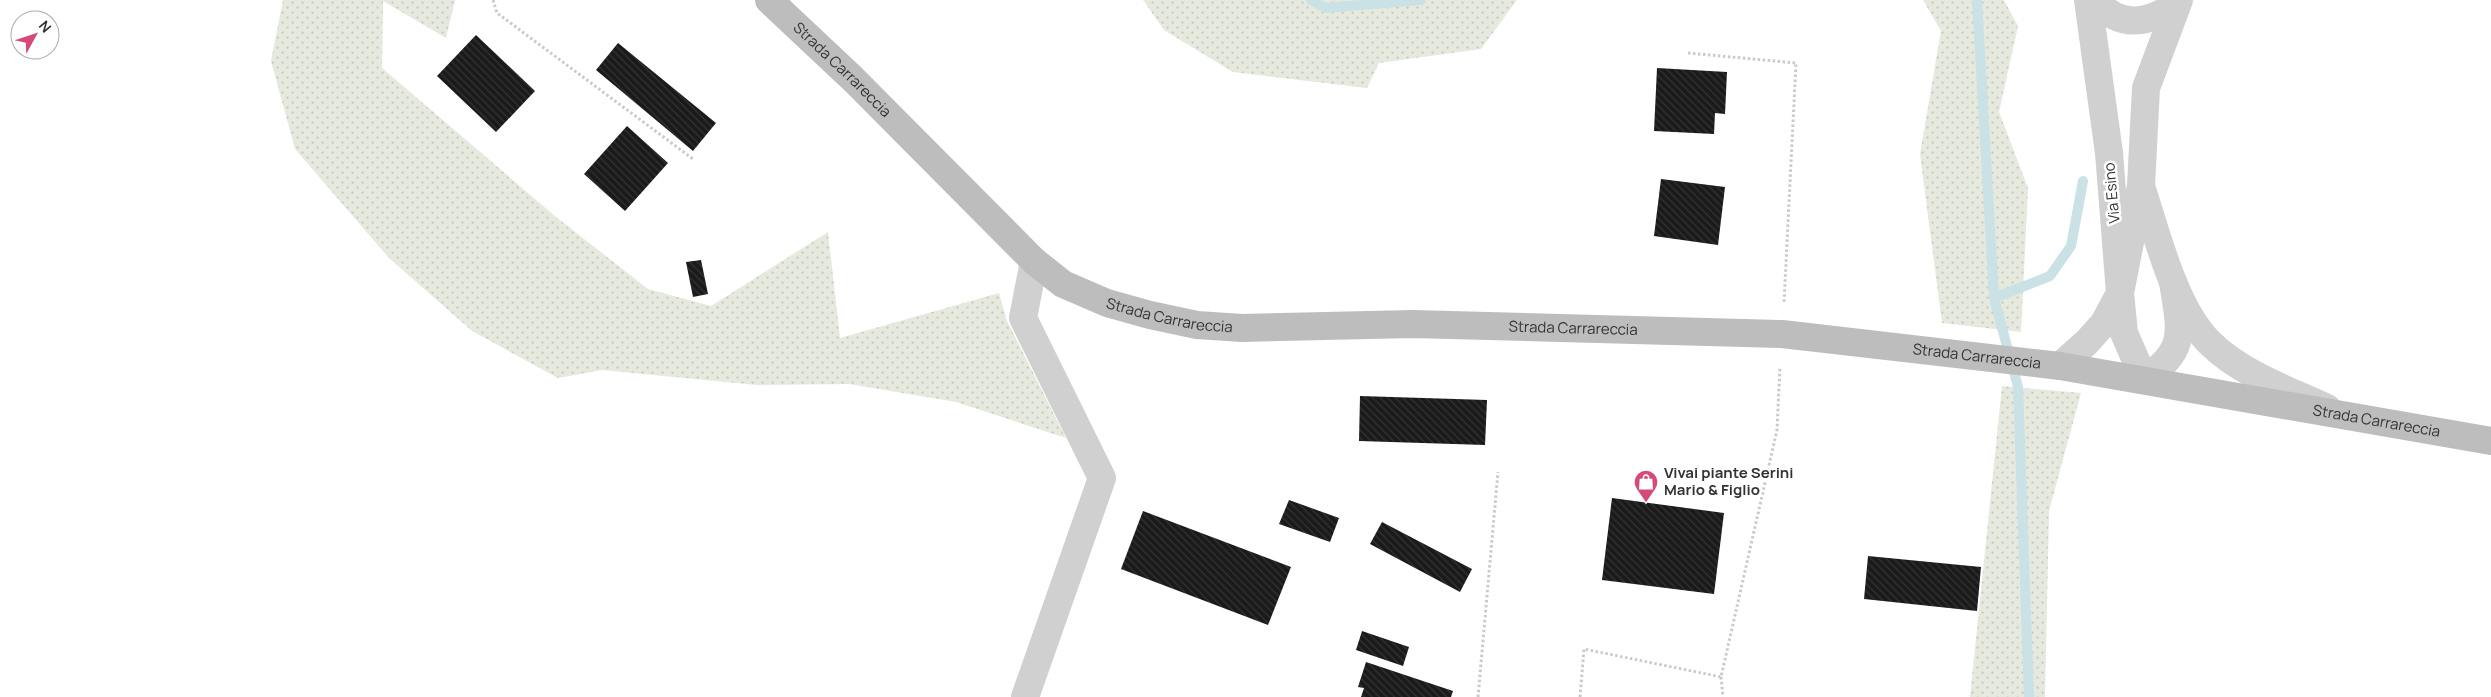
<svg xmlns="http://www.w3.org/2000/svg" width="2491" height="697" viewBox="0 0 2491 697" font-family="Manrope,sans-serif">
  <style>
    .green { fill: url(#green-dots) }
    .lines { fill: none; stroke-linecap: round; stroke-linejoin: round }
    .stream { stroke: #cae2e5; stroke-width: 10 }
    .building { fill: url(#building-back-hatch) }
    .path { stroke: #cacaca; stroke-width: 3; stroke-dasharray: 2.5 2.5; stroke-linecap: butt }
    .street { stroke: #d0d0d0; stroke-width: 28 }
    .secondary { stroke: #bdbdbd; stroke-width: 28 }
    .labels { text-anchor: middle; stroke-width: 5; stroke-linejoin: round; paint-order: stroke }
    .street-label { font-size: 15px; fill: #333; stroke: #fff }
    .poi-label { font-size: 15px; font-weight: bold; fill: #333; stroke: #fff; text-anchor: start }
  </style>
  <defs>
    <pattern id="green-dots" width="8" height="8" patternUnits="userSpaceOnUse" patternTransform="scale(1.25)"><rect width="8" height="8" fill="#e6e9dd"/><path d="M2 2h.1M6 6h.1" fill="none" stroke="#c6c8be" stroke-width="1.8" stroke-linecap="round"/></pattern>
    <pattern id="building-back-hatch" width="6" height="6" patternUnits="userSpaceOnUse" patternTransform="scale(1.25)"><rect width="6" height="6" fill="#1a1a1a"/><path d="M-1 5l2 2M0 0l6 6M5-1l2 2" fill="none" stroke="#333"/></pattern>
  </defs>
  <rect width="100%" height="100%" fill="#fff"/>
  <g class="green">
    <polygon points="283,0 455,0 446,38 383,1 382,68 556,217 648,289 711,306 828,232 840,338 999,293 1007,321 1066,438 956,402 849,384 757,385 602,370 558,378 472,331 389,258 295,149 271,61"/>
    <polygon points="1143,0 1517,0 1481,49 1379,63 1367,88 1233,72 1164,30"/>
    <polygon points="1923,0 2004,0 2018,26 1999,112 2028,188 2021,332 1942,323 1920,154 1941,31"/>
    <polygon points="2002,386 2081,393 2049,511 2045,697 1970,697"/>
  </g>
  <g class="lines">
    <g class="stream">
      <polyline points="1311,0 1325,8 1421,0"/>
      <polyline points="1977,0 1994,298 2018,387 2029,697"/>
      <polyline points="1994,298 2050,276 2071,246 2083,181"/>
    </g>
  </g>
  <g class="building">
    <polygon points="476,35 535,91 496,132 437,76"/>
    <polygon points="618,43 716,123 693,151 596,70"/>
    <polygon points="1657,68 1727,72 1725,114 1715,113 1714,134 1654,131"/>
    <polygon points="627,126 668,163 625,211 584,174"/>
    <polygon points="1661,179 1725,187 1718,245 1654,236"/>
    <polygon points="701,260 708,294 693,297 686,262"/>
    <polygon points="1360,396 1487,400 1485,445 1359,441"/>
    <polygon points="1612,498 1724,513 1714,594 1602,580"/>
    <polygon points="1289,500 1339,518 1330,542 1279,524"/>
    <polygon points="1143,511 1291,567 1268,625 1121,569"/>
    <polygon points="1382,522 1472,569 1460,592 1370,544"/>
    <polygon points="1868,556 1981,567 1977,611 1864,599"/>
    <polygon points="1362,631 1409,647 1403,666 1356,650"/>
    <polygon points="1366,662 1453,691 1451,697 1361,697 1364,688 1358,687"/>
  </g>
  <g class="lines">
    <g class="path">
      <polyline points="493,0 497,13 693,159"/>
      <polyline points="1688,53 1796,63 1784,303"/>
      <polyline points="1721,677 1723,697"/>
      <polyline points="1478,697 1498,472"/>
      <polyline points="1580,697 1584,649 1721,677 1777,430 1780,367"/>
    </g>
    <g class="street">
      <path d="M2095,0C2120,29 2148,24 2177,4"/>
      <path d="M2142,189C2157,235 2175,310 2211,344C2242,374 2288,390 2327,408"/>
      <path d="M2173,282C2180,329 2189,350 2144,379L2124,333L2120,293L2141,186L2146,88L2179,0"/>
      <polyline points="2060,366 2087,342 2104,323 2120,293 2109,153 2088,0"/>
      <polyline points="1025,697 1102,478 1023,318 1034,261"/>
    </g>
    <path class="secondary" id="s1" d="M769,0L853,79L1034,261L1063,284L1107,303L1150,315L1197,325L1242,328L1413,324L1782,334L2060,366L2491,441"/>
  </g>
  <defs>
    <symbol id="shop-pin" viewBox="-11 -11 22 30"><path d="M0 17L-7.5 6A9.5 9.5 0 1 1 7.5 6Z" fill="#d54a77" stroke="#fff"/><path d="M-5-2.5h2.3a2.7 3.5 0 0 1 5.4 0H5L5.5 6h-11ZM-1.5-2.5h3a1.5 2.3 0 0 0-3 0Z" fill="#fff"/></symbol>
  </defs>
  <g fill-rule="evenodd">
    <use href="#shop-pin" x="1632" y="468" width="28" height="38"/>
  </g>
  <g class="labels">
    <g class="street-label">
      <text dy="5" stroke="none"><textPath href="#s1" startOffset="101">Strada Carrareccia</textPath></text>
      <text transform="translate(2112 193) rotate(-95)" y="5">Via Esino</text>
      <text dy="5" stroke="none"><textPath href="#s1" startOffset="521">Strada Carrareccia</textPath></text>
      <text dy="5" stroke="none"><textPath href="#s1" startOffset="926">Strada Carrareccia</textPath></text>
      <text dy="5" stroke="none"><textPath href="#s1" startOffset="1331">Strada Carrareccia</textPath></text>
      <text dy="5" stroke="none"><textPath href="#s1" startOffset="1736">Strada Carrareccia</textPath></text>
    </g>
    <g class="poi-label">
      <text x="1664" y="478">Vivai piante Serini<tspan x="1664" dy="17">Mario &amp; Figlio</tspan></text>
    </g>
  </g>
  <g transform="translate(35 35) rotate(50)"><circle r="24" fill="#ffffff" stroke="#adadad"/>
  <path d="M0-4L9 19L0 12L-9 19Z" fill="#d54a77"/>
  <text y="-8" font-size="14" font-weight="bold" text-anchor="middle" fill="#333333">N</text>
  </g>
</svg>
